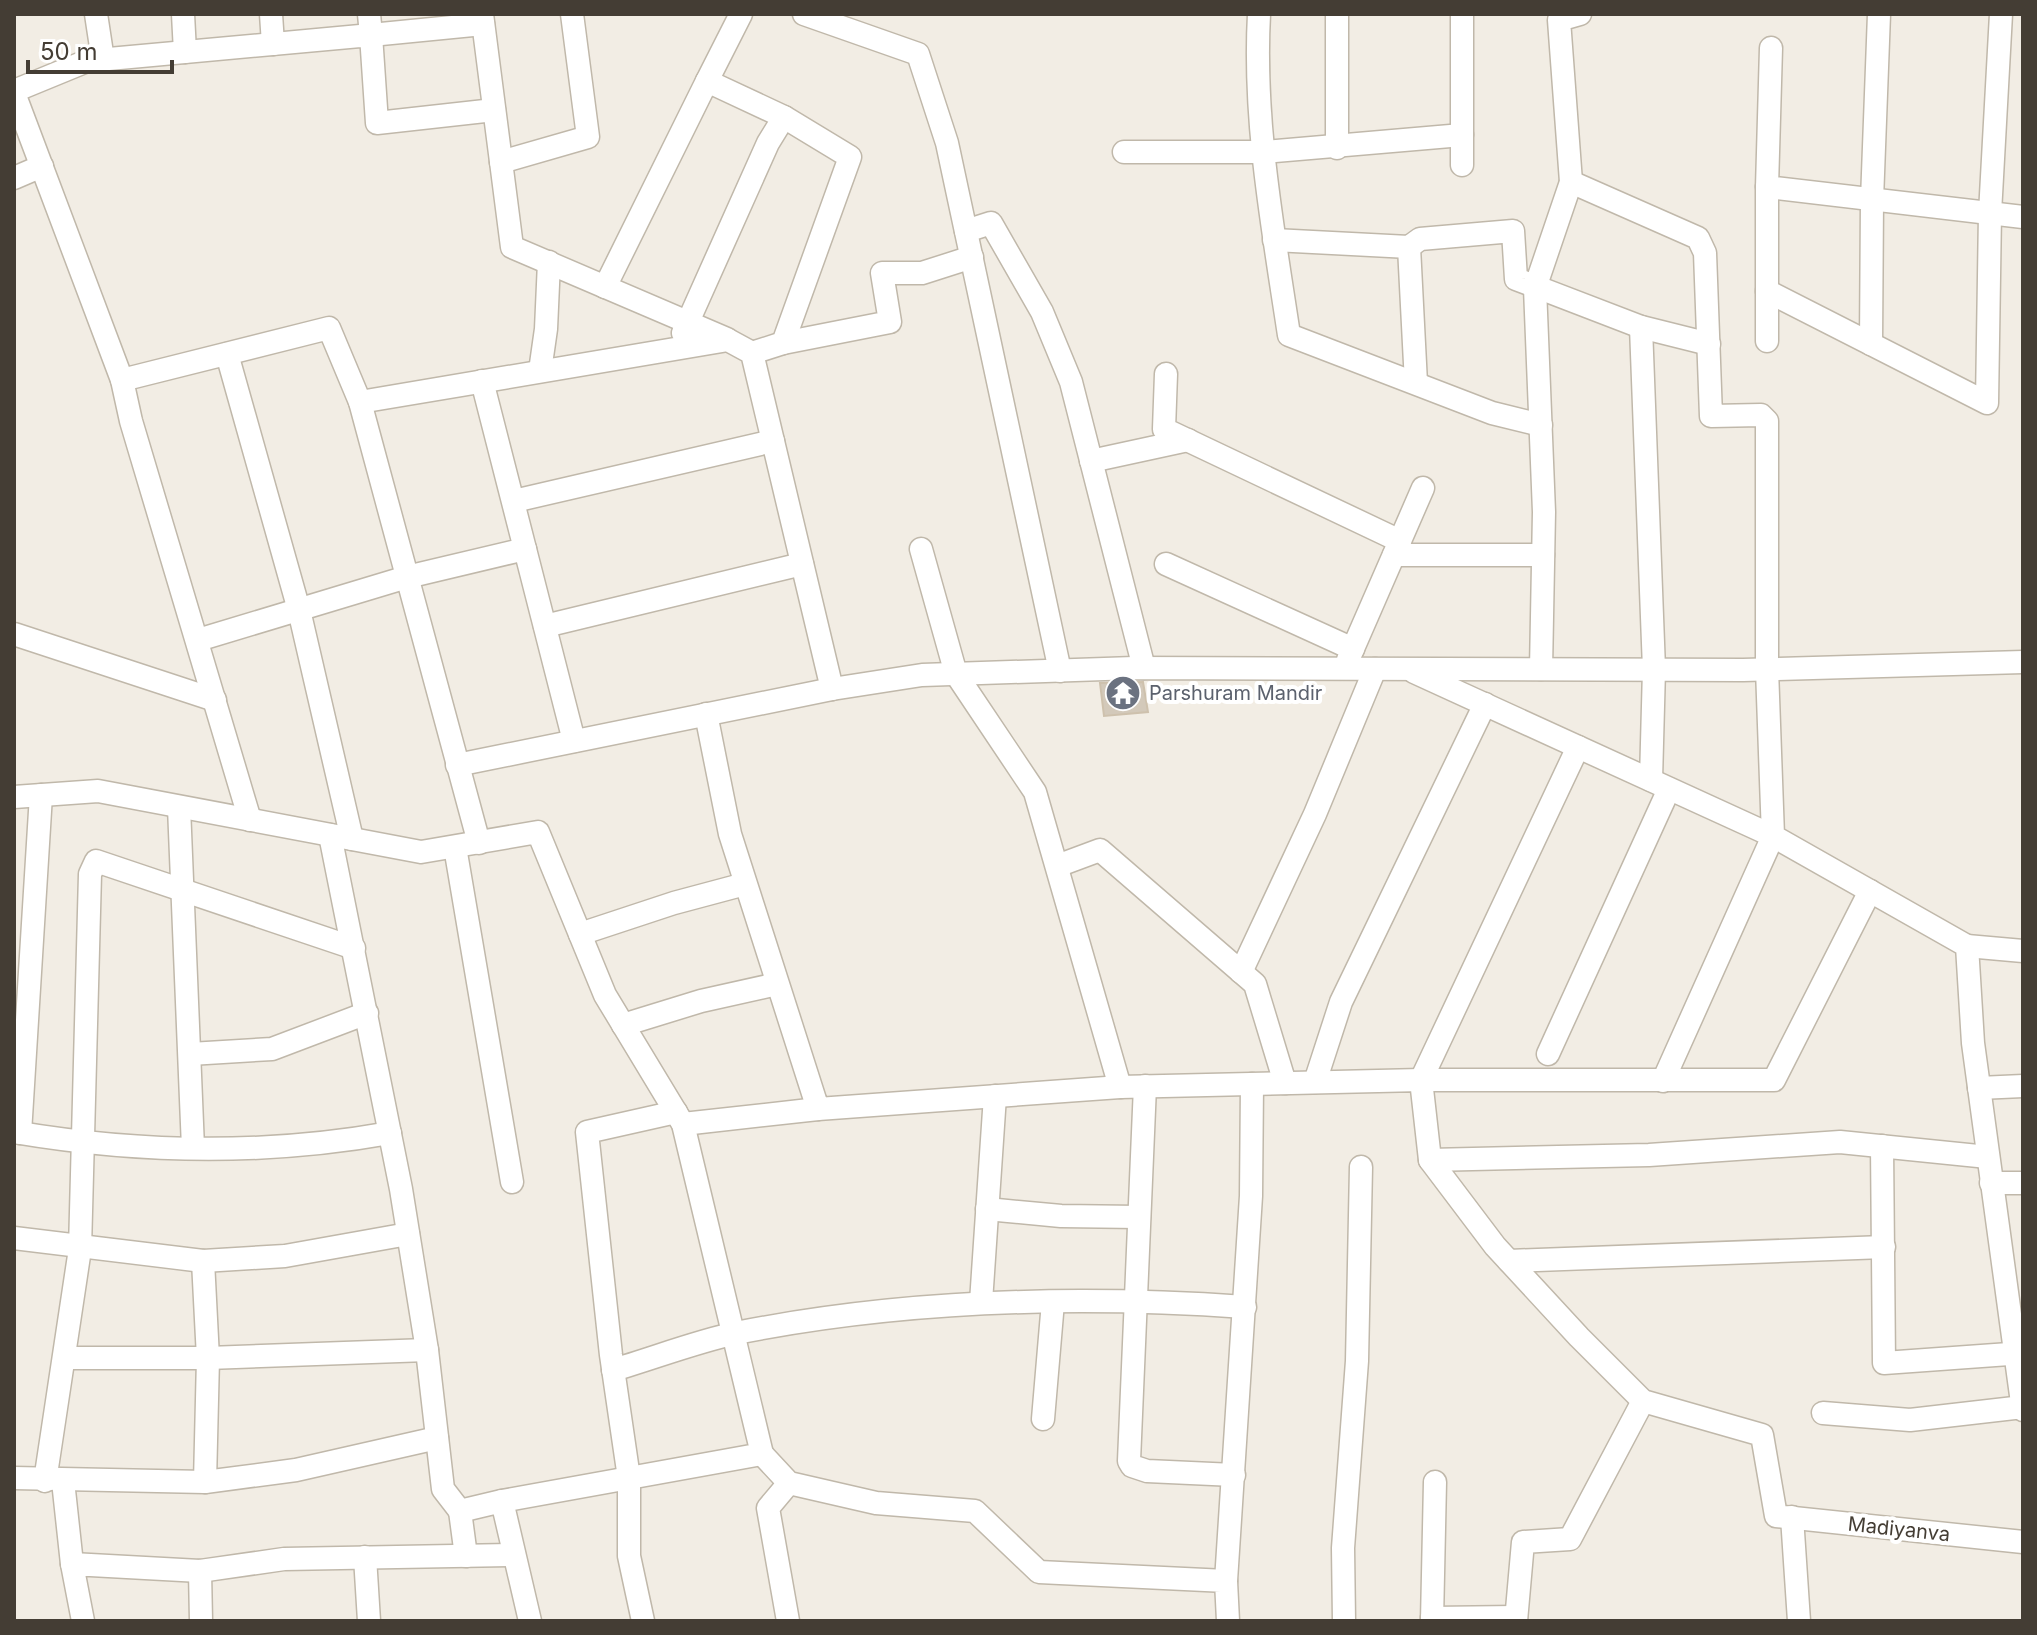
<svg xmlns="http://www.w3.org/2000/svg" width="2037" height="1635" viewBox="0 0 2037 1635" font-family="Inter,sans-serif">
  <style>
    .building { fill: #d3c9ba; stroke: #cec1ad; stroke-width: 2 }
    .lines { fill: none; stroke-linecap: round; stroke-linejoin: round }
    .minor-casing { stroke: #c0b8aa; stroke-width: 25 }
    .minor { stroke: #fff; stroke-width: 22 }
    .labels { text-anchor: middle; stroke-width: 8; stroke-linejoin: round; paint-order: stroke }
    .worship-label { font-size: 20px; fill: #5b616d; stroke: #fff; text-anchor: start }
    .street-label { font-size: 20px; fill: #443d34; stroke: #fff }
  </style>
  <rect width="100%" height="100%" fill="#f2ede4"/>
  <polygon class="building" points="1143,682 1148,712 1104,716 1100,683"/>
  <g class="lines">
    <defs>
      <g id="minor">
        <polyline points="96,14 103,60"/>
        <polyline points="183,14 185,52"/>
        <polyline points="271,14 273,44"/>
        <polyline points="369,14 371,35 483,24"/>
        <polyline points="482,14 512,247 727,339"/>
        <polyline points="741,14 707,81 784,117 850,157 783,343 752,353"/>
        <polyline points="804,14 918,54 947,143 1060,671"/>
        <path d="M1259,14C1253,121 1273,229 1289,335L1492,413L1541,425"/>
        <polyline points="1462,14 1462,165"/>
        <polyline points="1771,48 1767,187 2023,217"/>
        <polyline points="14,91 87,61 371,35 377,123 494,110"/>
        <polyline points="14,93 122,380 131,421 250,820"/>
        <polyline points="1337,148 1337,14"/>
        <polyline points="1124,152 1265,152 1462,135"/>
        <polyline points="501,162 588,137 572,14"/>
        <polyline points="14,178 42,166"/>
        <polyline points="1571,182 1698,238 1705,253 1711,416 1761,415 1767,421 1767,669 1773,836 1967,946 1973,1043 2023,1410"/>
        <polyline points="1767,187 1767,341"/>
        <polyline points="966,231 991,223 1042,312 1071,382 1144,668"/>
        <polyline points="1274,240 1409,247 1416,383"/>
        <polyline points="1409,247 1420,239 1513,231 1516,279 1641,327 1709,344"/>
        <polyline points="605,287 707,81"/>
        <polyline points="1767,291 1987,403 1990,213 2001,14"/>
        <polyline points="1641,327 1654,669 1651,780"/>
        <polyline points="683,333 768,143 784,117"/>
        <polyline points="783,343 890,322 882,273 922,273 972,257"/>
        <polyline points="1871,344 1872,200 1879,14"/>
        <polyline points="227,354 299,610 352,839"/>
        <polyline points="540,371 546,329 549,262"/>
        <polyline points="1166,374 1164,429 1400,541"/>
        <polyline points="122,380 329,328 360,402 479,843"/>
        <polyline points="360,402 728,340 752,353 832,689"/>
        <polyline points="1091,461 1188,440"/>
        <polyline points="514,501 773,441"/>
        <polyline points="525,549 574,741"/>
        <polyline points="921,549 956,674 1035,792 1120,1087 1421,1080 1430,1160 1495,1246 1579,1337 1643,1401 1762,1435 1776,1516 2023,1542"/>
        <polyline points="1394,555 1543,555"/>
        <polyline points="1166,564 1353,649"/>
        <polyline points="545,626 802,564"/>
        <polyline points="14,634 215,700"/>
        <polyline points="198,640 407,577 525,549 482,381"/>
        <polyline points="1348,660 1423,488"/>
        <polyline points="1541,669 1544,512 1535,288 1571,182 1559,20 1580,14"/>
        <polyline points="1414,672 1773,836 1663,1081"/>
        <polyline points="706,714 730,834 818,1109 1120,1087"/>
        <polyline points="1578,747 1421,1080 1774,1080 1870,891"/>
        <polyline points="457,765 832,689 922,675 1134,668 1743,670 2023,662"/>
        <polyline points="14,797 98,791 421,852 538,832 605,995 683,1124 762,1454 502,1501"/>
        <polyline points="179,807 193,1148"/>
        <polyline points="330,835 401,1189 427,1350 443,1489 460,1511 502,1501 530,1621"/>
        <polyline points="455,847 512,1182"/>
        <polyline points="1057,866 1100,850 1255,984 1285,1083"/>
        <polyline points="580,934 674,903 745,884"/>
        <polyline points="1967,946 2023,951"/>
        <polyline points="1241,972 1315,814 1375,669"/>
        <polyline points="623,1025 701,1001 777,984"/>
        <polyline points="190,1054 272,1049 367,1013"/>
        <polyline points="1548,1054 1669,789"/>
        <polyline points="1315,1082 1341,1002 1485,704"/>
        <polyline points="1145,1086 1129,1461 1132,1466 1147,1471 1234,1475"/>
        <polyline points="1979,1088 2023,1086"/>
        <polyline points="683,1124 818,1109"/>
        <path d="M14,1132C138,1153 267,1155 390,1133"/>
        <polyline points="20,1133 41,795"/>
        <polyline points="1882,1146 1884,1363 2023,1353"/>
        <polyline points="1430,1160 1649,1155 1840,1142 1988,1157"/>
        <polyline points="1991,1183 2023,1183"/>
        <polyline points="987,1209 1061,1216 1139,1217"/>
        <polyline points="14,1238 203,1261 285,1256 408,1234"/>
        <polyline points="203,1261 208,1358 205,1482"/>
        <polyline points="1509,1261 1884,1247"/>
        <polyline points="981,1302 995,1096"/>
        <polyline points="66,1358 208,1358 427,1350"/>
        <path d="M613,1370C654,1358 695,1342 736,1333C903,1300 1075,1295 1245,1307"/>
        <polyline points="1823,1413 1910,1420 2023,1407"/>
        <polyline points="1043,1419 1053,1302"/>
        <polyline points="762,1454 789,1483 876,1503 975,1511 1039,1572 1226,1581 1228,1621"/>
        <polyline points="14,1478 205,1482 296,1470 437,1438"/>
        <polyline points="45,1481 80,1249 90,874 96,861 354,948"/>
        <polyline points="63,1481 72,1564"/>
        <polyline points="460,1511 466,1556"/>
        <polyline points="1792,1517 1799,1621"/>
        <polyline points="365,1557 369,1621"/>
        <polyline points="200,1571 201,1621"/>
        <polyline points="1226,1581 1251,1196 1252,1084"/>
        <polyline points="1432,1618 1516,1617"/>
        <polyline points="83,1621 72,1564 200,1571 284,1559 514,1555"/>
        <polyline points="643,1621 629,1556 629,1478 611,1355 587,1132 676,1112"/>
        <polyline points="788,1621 768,1508 789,1483"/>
        <polyline points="1344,1621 1343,1548 1357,1361 1361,1167"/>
        <polyline points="1432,1621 1435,1482"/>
        <polyline points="1516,1621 1523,1542 1570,1539 1643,1401"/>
      </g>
    </defs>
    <use href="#minor" class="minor-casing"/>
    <use href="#minor" class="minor"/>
  </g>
  <defs>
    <symbol id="temple-disc" viewBox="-11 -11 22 22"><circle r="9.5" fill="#6b7280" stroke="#fff"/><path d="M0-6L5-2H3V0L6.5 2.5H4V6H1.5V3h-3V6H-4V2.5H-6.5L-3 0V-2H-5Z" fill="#fff"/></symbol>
  </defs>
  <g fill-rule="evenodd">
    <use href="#temple-disc" x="1103" y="673" width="40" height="40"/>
  </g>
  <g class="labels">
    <g class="worship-label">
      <text x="1149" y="700">Parshuram Mandir</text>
    </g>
    <g class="street-label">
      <text transform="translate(1899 1529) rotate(6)" y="7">Madiyanva</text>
    </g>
  </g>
  <rect width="2037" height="1635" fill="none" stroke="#443d34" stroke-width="32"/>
  <path d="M28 60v12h144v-12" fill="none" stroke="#443d34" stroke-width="4"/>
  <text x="40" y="60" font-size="24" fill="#443d34" stroke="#ffffff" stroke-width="6" paint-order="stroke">50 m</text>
</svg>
